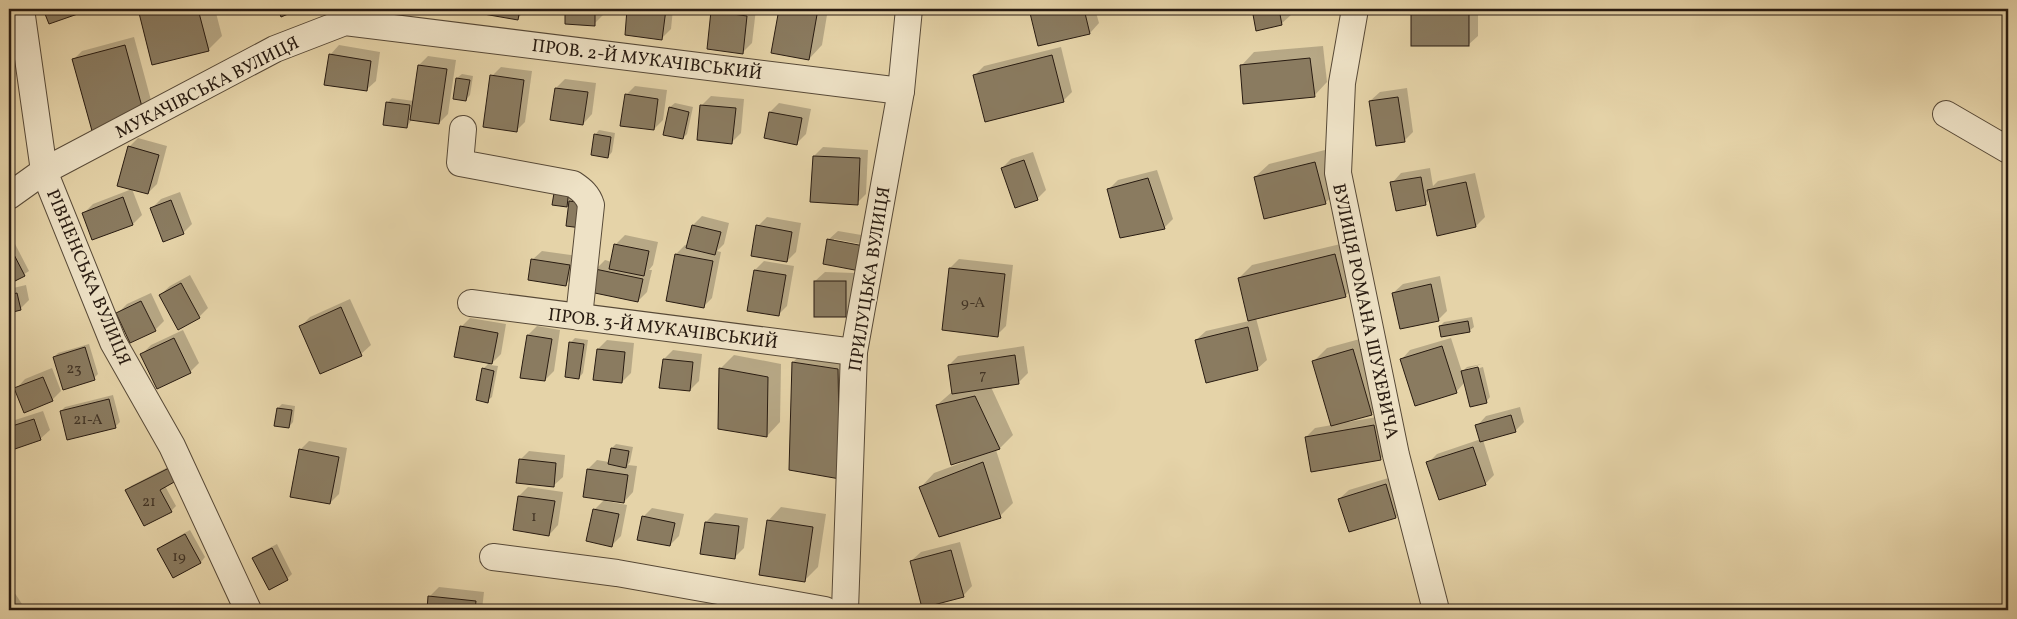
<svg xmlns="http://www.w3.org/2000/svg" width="2017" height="619" viewBox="0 0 2017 619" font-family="Vollkorn,serif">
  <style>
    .shadow { fill: #0003; fill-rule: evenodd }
    .building { fill: #8a7b60; stroke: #281b11 }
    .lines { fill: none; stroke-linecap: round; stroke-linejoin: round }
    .minor-casing { stroke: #574937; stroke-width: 28 }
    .minor { stroke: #eee2c6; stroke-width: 26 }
    .labels { text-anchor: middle; stroke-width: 4; stroke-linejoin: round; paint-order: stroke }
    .number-label { font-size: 15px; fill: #403325 }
    .street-label { font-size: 18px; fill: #281b11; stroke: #eee2c6 }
  </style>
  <rect width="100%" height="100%" fill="#e5d3a8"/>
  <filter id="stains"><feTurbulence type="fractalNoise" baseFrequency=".004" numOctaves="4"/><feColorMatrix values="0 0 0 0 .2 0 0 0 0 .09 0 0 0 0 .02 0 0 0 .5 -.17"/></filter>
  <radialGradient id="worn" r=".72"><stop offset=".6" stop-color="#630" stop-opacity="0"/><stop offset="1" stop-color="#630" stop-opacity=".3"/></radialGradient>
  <g class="shadow">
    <polygon points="146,9 215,9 222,36 208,50 141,14"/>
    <polygon points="474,9 527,9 517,19 473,11"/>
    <polygon points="567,9 603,9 603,15 594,24 566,23"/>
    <polygon points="629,9 673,9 671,29 662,38 626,34"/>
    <polygon points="715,9 756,9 752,43 742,53 712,12"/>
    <polygon points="780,9 828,9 822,45 809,59 772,52"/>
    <polygon points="1030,9 1095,9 1099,23 1090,33 1039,45"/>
    <polygon points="1253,9 1289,9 1291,15 1281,24 1257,29"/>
    <polygon points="1412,9 1478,9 1478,36 1468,45 1412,45"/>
    <polygon points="134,37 152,104 143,113 73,60 82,51"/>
    <polygon points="339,45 380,52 376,81 366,90 330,55"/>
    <polygon points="1323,46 1327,82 1314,96 1241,66 1254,52"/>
    <polygon points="1061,47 1072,92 1063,101 974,76 984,66"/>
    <polygon points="428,56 456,60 448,114 439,123 412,119 407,127 387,103 392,98 414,101 419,65"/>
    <polygon points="501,67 532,71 525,122 516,131 492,76"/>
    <polygon points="462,74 473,76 470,95 466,100 457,78"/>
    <polygon points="565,79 596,83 592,114 583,124 556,88"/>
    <polygon points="635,86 667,90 663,120 654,129 626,95"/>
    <polygon points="1407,88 1413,132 1404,141 1370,101 1380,92"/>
    <polygon points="711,96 744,99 741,133 732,142 702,105"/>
    <polygon points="675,103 693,107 687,134 683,138 670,107"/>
    <polygon points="779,103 811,109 806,134 797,143 765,137 770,112"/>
    <polygon points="599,130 615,133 612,152 608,157 595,135"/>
    <polygon points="138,138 167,146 157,184 148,193 129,147"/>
    <polygon points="823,147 868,150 866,194 857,203 814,156"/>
    <polygon points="1329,149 1339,190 1325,203 1255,177 1269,164"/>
    <polygon points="1033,152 1046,190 1037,199 1002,168 1011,159"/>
    <polygon points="9,161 13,172 9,177"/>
    <polygon points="1430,168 1433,186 1438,181 1475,173 1485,217 1476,226 1431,199 1425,204 1392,183 1401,173"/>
    <polygon points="1157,170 1173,219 1164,228 1109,189 1118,180"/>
    <polygon points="573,185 571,201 575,197 580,226 570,202 566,206 553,204"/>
    <polygon points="132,189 142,215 133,224 93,239 84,213 93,204"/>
    <polygon points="180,192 192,224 183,233 152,208 161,199"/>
    <polygon points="702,216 729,223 724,244 717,251 721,252 712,298 703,307 676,254 685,245 688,246 693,225"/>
    <polygon points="767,217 801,223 796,252 787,261 758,226"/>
    <path d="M838,231L873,237L869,261L859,270L824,263L828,240ZM834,239L871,246L870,248L834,242Z"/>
    <polygon points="625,235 658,242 653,265 649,270 652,270 647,292 638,301 596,269 605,260 612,262 616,244"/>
    <polygon points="14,242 29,271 12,282 9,276 9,245"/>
    <polygon points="1349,242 1359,283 1345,296 1256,318 1267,360 1257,369 1196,340 1206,331 1249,321 1239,278 1252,265"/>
    <polygon points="542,251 578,256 575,275 566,284 532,260"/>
    <polygon points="959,259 1013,265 1006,326 997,335 950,268"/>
    <polygon points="764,261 794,266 787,306 778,315 755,270"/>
    <polygon points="825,272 855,273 854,307 845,316 815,281"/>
    <polygon points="190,275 208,308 199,317 160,295 170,286"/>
    <polygon points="1440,276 1447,311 1438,320 1393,293 1403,284"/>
    <polygon points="26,285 29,300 20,309 9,312 9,289"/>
    <polygon points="151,293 164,321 155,330 117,314 127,304"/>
    <polygon points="350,299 371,345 361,354 321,372 301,326 310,317"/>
    <polygon points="1472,317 1474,327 1469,331 1440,326 1444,322"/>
    <polygon points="470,318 506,324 501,354 490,365 498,366 492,397 487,401 483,369 490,362 461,327"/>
    <polygon points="537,326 560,330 554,371 545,380 528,335"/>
    <polygon points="183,330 199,363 190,372 141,355 151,345"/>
    <polygon points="1367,337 1385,401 1371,414 1348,420 1348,422 1383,416 1389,450 1380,459 1306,437 1315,428 1332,425 1314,361 1327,348"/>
    <polygon points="575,338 588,340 583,373 579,378 570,343"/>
    <polygon points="1451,338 1462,372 1467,367 1482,364 1466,369 1466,372 1483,367 1490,397 1486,402 1465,382 1456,392 1401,360 1410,350"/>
    <polygon points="607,340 634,343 631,373 622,382 598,349"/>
    <polygon points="89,344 98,374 94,378 54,357 58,353"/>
    <polygon points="1024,346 1028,373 1018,383 991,387 1013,435 1000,448 996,450 1013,503 1000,516 921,487 934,473 964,462 937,405 953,391 949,365 958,356"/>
    <polygon points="807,349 851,356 853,464 793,362"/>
    <polygon points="673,350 702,354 699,381 690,390 664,359"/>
    <polygon points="734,355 781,364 780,422 767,436 720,369"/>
    <polygon points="52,368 61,391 52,400 16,389 25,379"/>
    <polygon points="113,395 120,422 115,427 61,411 65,407"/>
    <polygon points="282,404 295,406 293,422 289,427 278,408"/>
    <polygon points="1520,407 1524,422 1515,431 1483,440 1494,475 1485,484 1428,463 1437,454 1481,439 1477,426 1486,416"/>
    <polygon points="43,411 50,430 40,439 9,449 9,422"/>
    <polygon points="309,441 347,448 339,494 330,503 300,450"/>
    <polygon points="616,444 633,447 630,462 628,465 637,466 633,492 624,502 606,499 606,501 627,505 621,536 612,545 594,510 605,499 588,469 597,460 609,462 612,448"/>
    <polygon points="529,451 565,455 563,477 553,486 520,460"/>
    <polygon points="174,464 165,486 176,506 171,511 127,491 131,486"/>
    <polygon points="1395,476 1405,508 1396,517 1350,531 1339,499 1349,490"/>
    <polygon points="528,487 563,492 558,525 549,535 514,529 519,496"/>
    <polygon points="781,507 826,514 818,567 805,580 768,521"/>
    <polygon points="652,508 684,514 679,536 670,545 643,517"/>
    <polygon points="715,513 748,518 744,548 734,558 702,553 706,522"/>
    <polygon points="190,530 205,557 201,562 174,576 158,550 163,545"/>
    <polygon points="960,542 972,586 963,596 911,561 921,552"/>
    <polygon points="277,544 292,574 288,578 269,588 254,558 258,554"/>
    <polygon points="439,587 484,592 482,610 428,610 430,596"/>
    <polygon points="14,592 26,610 9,610 9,596"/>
  </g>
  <g class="building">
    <polygon points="43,9 92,9 49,24"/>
    <polygon points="157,9 198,9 209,51 152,65 139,13"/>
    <polygon points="278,9 300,9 281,17"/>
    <polygon points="473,9 520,9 518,20 472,12"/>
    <polygon points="565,9 595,9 595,26 565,24"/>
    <polygon points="627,9 666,9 662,40 625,35"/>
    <polygon points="779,9 818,9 809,60 771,53"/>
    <polygon points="1029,9 1084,9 1090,34 1038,46"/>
    <polygon points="1252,9 1279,9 1282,25 1256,31"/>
    <rect x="1411" y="9" width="58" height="37"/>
    <polygon points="711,11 747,16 743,54 707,49"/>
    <polygon points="125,45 144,114 94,138 72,59"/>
    <polygon points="329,54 371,61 367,91 324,85"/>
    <polygon points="1052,55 1064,102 985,122 973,75"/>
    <polygon points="1310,58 1315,97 1243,104 1240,65"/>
    <polygon points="418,65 447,69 439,124 410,120"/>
    <polygon points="490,75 524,80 517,132 483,127"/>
    <polygon points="456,78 470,80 466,101 453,99"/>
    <polygon points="555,88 588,92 583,125 550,120"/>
    <polygon points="625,94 658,99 654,130 620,126"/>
    <polygon points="1398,97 1405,142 1376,146 1369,101"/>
    <polygon points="386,102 410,105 407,128 383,125"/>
    <polygon points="700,105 736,108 732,144 697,140"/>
    <polygon points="669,107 689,112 683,139 663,135"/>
    <polygon points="769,112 802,118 797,145 764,138"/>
    <polygon points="594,134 611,137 608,158 591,155"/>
    <polygon points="128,146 159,155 148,194 117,186"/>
    <polygon points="813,156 860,158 858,205 810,202"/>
    <polygon points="1024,160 1038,200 1015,208 1001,168"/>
    <polygon points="1315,162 1326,204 1264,219 1254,177"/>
    <polygon points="1421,177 1426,205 1396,211 1390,182"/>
    <polygon points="1148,178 1165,229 1120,238 1107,189"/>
    <polygon points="1466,182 1476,227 1437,236 1427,190"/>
    <polygon points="555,187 569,189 567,207 552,205"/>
    <polygon points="123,197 133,225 92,240 82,213"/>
    <polygon points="171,200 184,234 163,242 150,208"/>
    <polygon points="569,201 584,203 581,228 566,226"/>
    <polygon points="692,225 721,232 715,255 686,248"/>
    <polygon points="756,225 792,232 787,262 751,256"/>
    <polygon points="827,239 864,246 860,271 823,264"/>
    <polygon points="614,244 649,251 644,276 609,269"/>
    <polygon points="9,245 25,276 11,283 9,278"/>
    <polygon points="675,254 713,261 704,308 666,301"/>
    <polygon points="1335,254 1346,297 1248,321 1238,278"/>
    <polygon points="531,259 570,265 566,286 528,280"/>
    <polygon points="949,268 1005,274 998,337 942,330"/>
    <polygon points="595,269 643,279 638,302 590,292"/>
    <polygon points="754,270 786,275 779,316 747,311"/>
    <rect x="814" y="281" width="32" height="36"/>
    <polygon points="181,283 200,318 178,330 159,295"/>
    <polygon points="1431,284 1439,321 1400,329 1392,293"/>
    <polygon points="17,293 21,310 9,313 9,295"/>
    <polygon points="141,301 156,331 130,343 116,313"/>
    <polygon points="341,307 362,356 320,374 299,326"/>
    <polygon points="1468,321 1470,332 1441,337 1439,326"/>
    <polygon points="460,326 498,333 492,364 454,357"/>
    <polygon points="1248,327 1258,370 1206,383 1195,340"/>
    <polygon points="527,335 552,339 545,381 520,378"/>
    <polygon points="174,338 191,373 157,389 140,354"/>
    <polygon points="569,342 584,344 579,379 565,377"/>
    <polygon points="1442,346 1457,393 1415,406 1400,359"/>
    <polygon points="85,347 95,380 63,390 53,357"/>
    <polygon points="597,349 625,352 622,383 593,380"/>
    <polygon points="1353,349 1372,415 1331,426 1312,361"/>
    <polygon points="1015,355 1019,384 952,394 948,365"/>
    <polygon points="663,359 693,362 690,391 659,388"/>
    <polygon points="792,362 838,369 840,479 789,470"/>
    <polygon points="1478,367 1487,403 1470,407 1461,371"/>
    <polygon points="482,368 494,371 488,403 476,400"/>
    <polygon points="719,368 768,377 767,437 718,429"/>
    <polygon points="43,377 53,401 24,413 14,388"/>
    <polygon points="975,396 1000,449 951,465 936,405"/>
    <polygon points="109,399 116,428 67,440 60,411"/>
    <polygon points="277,408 292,410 289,428 274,426"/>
    <polygon points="1511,415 1516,432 1480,442 1475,425"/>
    <polygon points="34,419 41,440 9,451 9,427"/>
    <polygon points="1374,425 1381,460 1311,472 1305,437"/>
    <polygon points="1473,447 1486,485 1439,500 1426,462"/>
    <polygon points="611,448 629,451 626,468 608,464"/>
    <polygon points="299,449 339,457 330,504 290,497"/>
    <polygon points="519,459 556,463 554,487 516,483"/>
    <polygon points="983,462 1001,518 939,537 919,487"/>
    <polygon points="169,468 176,481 160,490 172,512 144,526 125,490"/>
    <polygon points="587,469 628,475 624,503 583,497"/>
    <polygon points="1386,484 1396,518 1349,532 1338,499"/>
    <polygon points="518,496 555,501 549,536 513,530"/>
    <polygon points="593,509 619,514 612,547 586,541"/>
    <polygon points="642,516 675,523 670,546 637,540"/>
    <polygon points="767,520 813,527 805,582 759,575"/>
    <polygon points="705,522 739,526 735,559 700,554"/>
    <polygon points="185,534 201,563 173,578 157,549"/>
    <polygon points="272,548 288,580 269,590 252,558"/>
    <polygon points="951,550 964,597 922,608 910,561"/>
    <polygon points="428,596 476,601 475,610 427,610"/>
  </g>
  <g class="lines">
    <defs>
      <g id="minor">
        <polyline points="21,9 44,171 113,342 172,446 248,610"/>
        <polyline points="1355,9 1342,83 1338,173 1396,455 1436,610"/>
        <polyline points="1946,114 2008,150"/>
        <path d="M463,129L460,163L573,184C582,190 588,195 591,205L579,317"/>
        <polyline points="9,196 44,171 275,49 345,22 901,91"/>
        <polyline points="471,303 854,352"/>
        <polyline points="493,557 617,573 825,610"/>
        <polyline points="845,610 854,352 901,91 909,9"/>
      </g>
    </defs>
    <use href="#minor" class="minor-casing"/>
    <use href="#minor" class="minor"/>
  </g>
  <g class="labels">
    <g class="number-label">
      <text x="973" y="307">9-А</text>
      <text x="74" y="373">23</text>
      <text x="983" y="379">7</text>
      <text x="88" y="424">21-А</text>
      <text x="149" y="506">21</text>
      <text x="534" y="521">1</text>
      <text x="179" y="561">19</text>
    </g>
    <g class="street-label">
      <text transform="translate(647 59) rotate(7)" y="6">ПРОВ. 2-Й МУКАЧІВСЬКИЙ</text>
      <text transform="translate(207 87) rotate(-27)" y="6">МУКАЧІВСЬКА ВУЛИЦЯ</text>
      <text transform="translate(89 277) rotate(67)" y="6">РІВНЕНСЬКА ВУЛИЦЯ</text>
      <text transform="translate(869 279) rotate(-81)" y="6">ПРИЛУЦЬКА ВУЛИЦЯ</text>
      <text transform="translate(1366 311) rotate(78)" y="6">ВУЛИЦЯ РОМАНА ШУХЕВИЧА</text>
      <text transform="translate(663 328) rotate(7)" y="6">ПРОВ. 3-Й МУКАЧІВСЬКИЙ</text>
    </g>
  </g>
  <rect width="2017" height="619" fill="none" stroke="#e5d3a8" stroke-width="30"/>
  <rect x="10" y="10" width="1997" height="599" fill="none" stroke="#281b11" stroke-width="2.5"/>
  <rect x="15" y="15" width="1987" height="589" fill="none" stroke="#281b11"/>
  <rect width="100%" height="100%" filter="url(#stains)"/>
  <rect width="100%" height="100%" fill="url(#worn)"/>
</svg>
